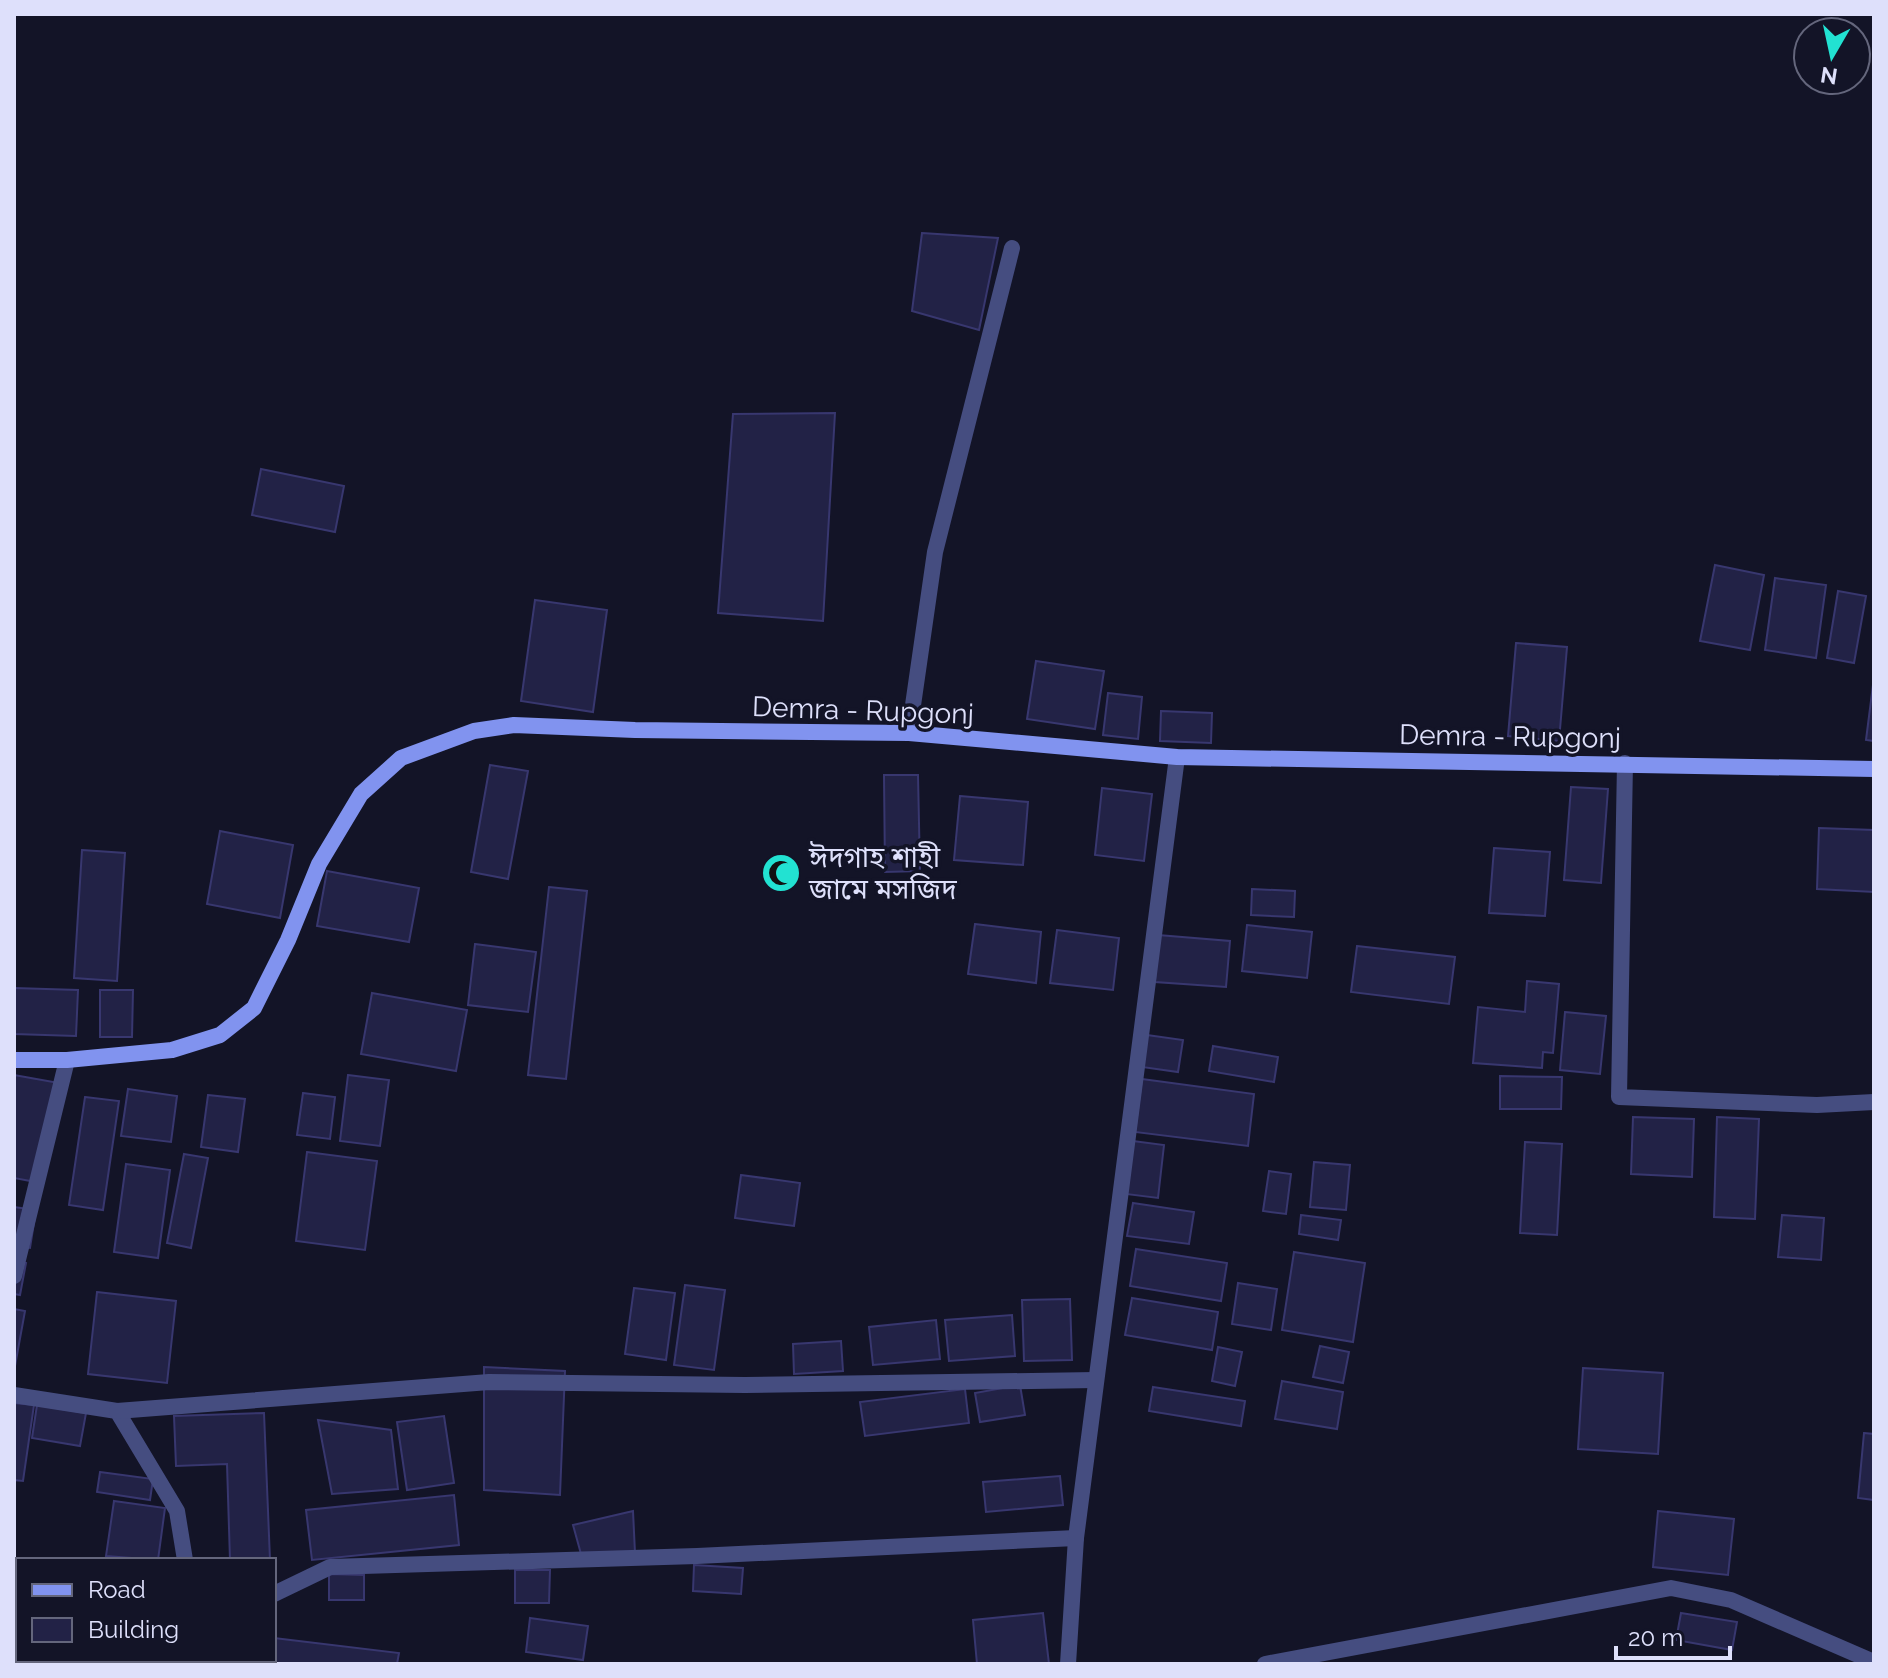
<svg xmlns="http://www.w3.org/2000/svg" width="1888" height="1678" viewBox="0 0 1888 1678" font-family="Raleway,'Noto Sans Bengali',sans-serif">
  <style>
    .building { fill: #222246; stroke: #38376f; stroke-width: 2 }
    .lines { fill: none; stroke-linecap: round; stroke-linejoin: round }
    .street { stroke: #454d80; stroke-width: 16 }
    .secondary { stroke: #8193ef; stroke-width: 16 }
    .labels { text-anchor: middle; stroke-width: 7; stroke-linejoin: round; paint-order: stroke }
    .street-label { font-size: 28px; fill: #dee0fb; stroke: #131427 }
    .poi-label { font-size: 28px; fill: #dee0fb; stroke: #131427; text-anchor: start }
  </style>
  <rect width="100%" height="100%" fill="#131427"/>
  <g class="building">
    <polygon points="922,233 998,238 979,330 912,311"/>
    <polygon points="835,413 823,621 718,613 733,414"/>
    <polygon points="261,469 344,486 335,532 252,515"/>
    <polygon points="1715,565 1764,575 1750,650 1700,641"/>
    <polygon points="1775,578 1826,585 1816,658 1765,650"/>
    <polygon points="1838,591 1866,596 1854,663 1827,658"/>
    <polygon points="535,600 607,610 593,712 521,701"/>
    <polygon points="1516,643 1567,647 1559,741 1508,736"/>
    <polygon points="1036,661 1104,671 1095,729 1027,719"/>
    <polygon points="1874,677 1874,741 1866,740"/>
    <polygon points="1108,693 1142,697 1138,739 1103,735"/>
    <polygon points="1161,711 1212,713 1211,743 1160,741"/>
    <polygon points="490,765 528,771 508,879 471,872"/>
    <polygon points="884,775 918,775 920,871 885,872"/>
    <polygon points="1571,787 1608,789 1601,883 1564,880"/>
    <polygon points="1102,788 1152,794 1144,861 1095,855"/>
    <polygon points="960,796 1028,802 1023,865 954,860"/>
    <polygon points="1819,828 1874,830 1874,892 1817,889"/>
    <polygon points="220,831 293,845 280,918 207,904"/>
    <polygon points="1494,848 1550,852 1545,916 1489,913"/>
    <polygon points="82,850 125,853 117,981 74,978"/>
    <polygon points="327,871 419,888 409,942 317,926"/>
    <polygon points="549,887 587,891 566,1079 528,1075"/>
    <polygon points="1252,889 1295,891 1294,917 1251,915"/>
    <polygon points="975,924 1041,932 1036,983 968,974"/>
    <polygon points="1247,925 1312,932 1307,978 1242,971"/>
    <polygon points="1057,930 1119,938 1113,990 1050,983"/>
    <polygon points="1158,935 1230,941 1226,987 1155,982"/>
    <polygon points="475,944 536,952 528,1012 468,1005"/>
    <polygon points="1357,946 1455,957 1449,1004 1351,992"/>
    <polygon points="1527,981 1559,984 1553,1053 1543,1052 1542,1068 1473,1063 1478,1007 1525,1012"/>
    <polygon points="14,988 78,990 76,1036 14,1034"/>
    <polygon points="100,990 133,990 132,1037 100,1037"/>
    <polygon points="372,993 467,1010 456,1071 361,1054"/>
    <polygon points="1565,1012 1606,1016 1600,1074 1560,1070"/>
    <polygon points="1147,1035 1183,1040 1178,1072 1142,1067"/>
    <polygon points="1213,1046 1278,1057 1274,1082 1209,1071"/>
    <polygon points="14,1075 59,1083 41,1183 14,1178"/>
    <polygon points="348,1075 389,1080 380,1146 340,1141"/>
    <polygon points="1500,1076 1562,1077 1561,1109 1500,1109"/>
    <polygon points="1142,1079 1254,1094 1248,1146 1135,1132"/>
    <polygon points="128,1089 177,1096 171,1142 121,1136"/>
    <polygon points="303,1093 335,1097 330,1139 297,1135"/>
    <polygon points="208,1095 245,1099 238,1152 201,1147"/>
    <polygon points="85,1097 119,1101 103,1210 69,1205"/>
    <polygon points="1633,1117 1694,1119 1692,1177 1631,1174"/>
    <polygon points="1717,1117 1759,1119 1755,1219 1714,1217"/>
    <polygon points="1133,1141 1164,1145 1158,1198 1126,1194"/>
    <polygon points="1525,1142 1562,1144 1557,1235 1520,1233"/>
    <polygon points="307,1152 377,1161 365,1250 296,1241"/>
    <polygon points="184,1154 208,1158 191,1248 167,1243"/>
    <polygon points="1314,1162 1350,1165 1346,1210 1310,1207"/>
    <polygon points="126,1164 170,1170 158,1258 114,1252"/>
    <polygon points="1269,1171 1291,1174 1286,1214 1263,1211"/>
    <polygon points="741,1175 800,1183 794,1226 735,1218"/>
    <polygon points="1133,1203 1194,1212 1189,1244 1127,1236"/>
    <polygon points="14,1207 36,1210 30,1248 14,1246"/>
    <polygon points="1301,1215 1341,1220 1338,1240 1299,1234"/>
    <polygon points="1782,1215 1824,1218 1821,1260 1778,1257"/>
    <polygon points="1136,1249 1227,1263 1221,1301 1130,1286"/>
    <polygon points="1294,1252 1365,1263 1353,1342 1282,1330"/>
    <polygon points="14,1260 26,1263 20,1295 14,1294"/>
    <polygon points="1238,1283 1277,1289 1271,1330 1232,1324"/>
    <polygon points="685,1285 725,1290 714,1370 674,1365"/>
    <polygon points="634,1288 675,1293 666,1360 625,1354"/>
    <polygon points="97,1292 176,1301 167,1383 88,1374"/>
    <polygon points="1132,1298 1218,1312 1212,1350 1125,1335"/>
    <polygon points="1070,1299 1072,1360 1024,1361 1022,1300"/>
    <polygon points="14,1309 25,1311 15,1366 14,1366"/>
    <polygon points="1012,1315 1015,1356 949,1361 945,1320"/>
    <polygon points="936,1320 940,1359 873,1365 869,1327"/>
    <polygon points="841,1341 843,1371 794,1374 793,1344"/>
    <polygon points="1320,1346 1349,1352 1343,1383 1313,1377"/>
    <polygon points="1218,1347 1242,1352 1235,1386 1212,1381"/>
    <polygon points="484,1367 565,1371 560,1495 484,1490"/>
    <polygon points="1583,1368 1663,1373 1658,1454 1578,1449"/>
    <polygon points="1282,1381 1343,1392 1337,1429 1275,1419"/>
    <polygon points="1020,1385 1025,1415 980,1422 975,1393"/>
    <polygon points="1153,1387 1245,1401 1241,1426 1149,1411"/>
    <polygon points="965,1389 969,1423 865,1436 860,1402"/>
    <polygon points="14,1403 34,1405 23,1481 14,1480"/>
    <polygon points="37,1405 86,1413 80,1446 32,1438"/>
    <polygon points="264,1413 270,1560 230,1560 227,1464 176,1466 174,1416"/>
    <polygon points="444,1416 454,1483 407,1490 397,1422"/>
    <polygon points="318,1420 391,1430 398,1489 332,1494"/>
    <polygon points="1864,1433 1874,1434 1874,1500 1858,1498"/>
    <polygon points="100,1472 153,1479 150,1500 97,1492"/>
    <polygon points="1060,1476 1063,1505 986,1512 983,1482"/>
    <polygon points="454,1495 459,1545 312,1560 306,1510"/>
    <polygon points="114,1501 165,1508 158,1560 106,1556"/>
    <polygon points="633,1511 635,1553 581,1554 573,1525"/>
    <polygon points="1658,1511 1734,1519 1728,1575 1653,1567"/>
    <polygon points="694,1565 743,1568 741,1594 693,1591"/>
    <polygon points="515,1570 550,1570 549,1603 515,1603"/>
    <polygon points="329,1574 364,1575 364,1600 329,1600"/>
    <polygon points="14,1605 18,1605 18,1660 32,1660 32,1663 14,1662"/>
    <polygon points="1043,1613 1049,1664 977,1664 973,1620"/>
    <polygon points="1681,1613 1737,1622 1732,1650 1676,1640"/>
    <polygon points="530,1618 588,1626 583,1660 526,1652"/>
    <polygon points="274,1638 399,1653 397,1664 260,1664 260,1660 274,1660"/>
  </g>
  <g class="lines">
    <g class="street">
      <polyline points="909,733 935,552 1012,248"/>
      <polyline points="1625,763 1619,1097 1817,1105 1874,1102"/>
      <polyline points="14,1276 67,1060"/>
      <polyline points="14,1395 117,1411 177,1511 185,1560"/>
      <polyline points="117,1411 489,1382 745,1385 1096,1380"/>
      <polyline points="274,1594 330,1567 697,1556 1076,1538"/>
      <polyline points="208,1660 210,1664"/>
      <polyline points="1068,1664 1076,1538 1177,757"/>
      <polyline points="1265,1664 1671,1588 1731,1600 1874,1662"/>
    </g>
    <polyline class="secondary" points="14,1060 67,1060 172,1050 220,1035 254,1008 288,940 319,864 361,794 401,758 474,731 514,725 635,730 909,733 1177,757 1874,769"/>
  </g>
  <defs>
    <symbol id="mosque-disc" viewBox="-11 -11 22 22"><circle r="9.5" fill="#22e2d2" stroke="#131427"/><path d="M3.5-4.9A6 6 0 1 0 3.5 4.9A5 5 0 1 1 3.5-4.9Z" fill="#111"/></symbol>
  </defs>
  <g fill-rule="evenodd">
    <use href="#mosque-disc" x="759" y="851" width="44" height="44"/>
  </g>
  <g class="labels">
    <g class="street-label">
      <text transform="translate(863 710) rotate(2)" y="10">Demra - Rupgonj</text>
      <text transform="translate(1510 736) rotate(1)" y="10">Demra - Rupgonj</text>
    </g>
    <g class="poi-label">
      <text x="809" y="867">ঈদগাহ শাহী<tspan x="809" dy="32">জামে মসজিদ</tspan></text>
    </g>
  </g>
  <rect width="1888" height="1678" fill="none" stroke="#dee0fb" stroke-width="32"/>
  <rect x="16" y="1558" width="260" height="104" fill="#131427" stroke="#64667c" stroke-width="2"/>
  <rect x="32" y="1584" width="40" height="12" fill="#8193ef" stroke="#64667c" stroke-width="2"/>
  <text x="88" y="1598" font-size="24" fill="#dee0fb">Road</text>
  <rect x="32" y="1618" width="40" height="24" fill="#222246" stroke="#64667c" stroke-width="2"/>
  <text x="88" y="1638" font-size="24" fill="#dee0fb">Building</text>
  <g transform="translate(1832 56) rotate(189)"><circle r="38" fill="#131427" stroke="#64667c" stroke-width="2"/>
  <path d="M0-6L14 30L0 20L-14 30Z" fill="#22e2d2"/>
  <text y="-12" font-size="22" font-weight="bold" text-anchor="middle" fill="#dee0fb">N</text>
  </g>
  <path d="M1616 1646v12h114v-12" fill="none" stroke="#dee0fb" stroke-width="4"/>
  <text x="1628" y="1646" font-size="24" fill="#dee0fb" stroke="#131427" stroke-width="6" paint-order="stroke">20 m</text>
</svg>
